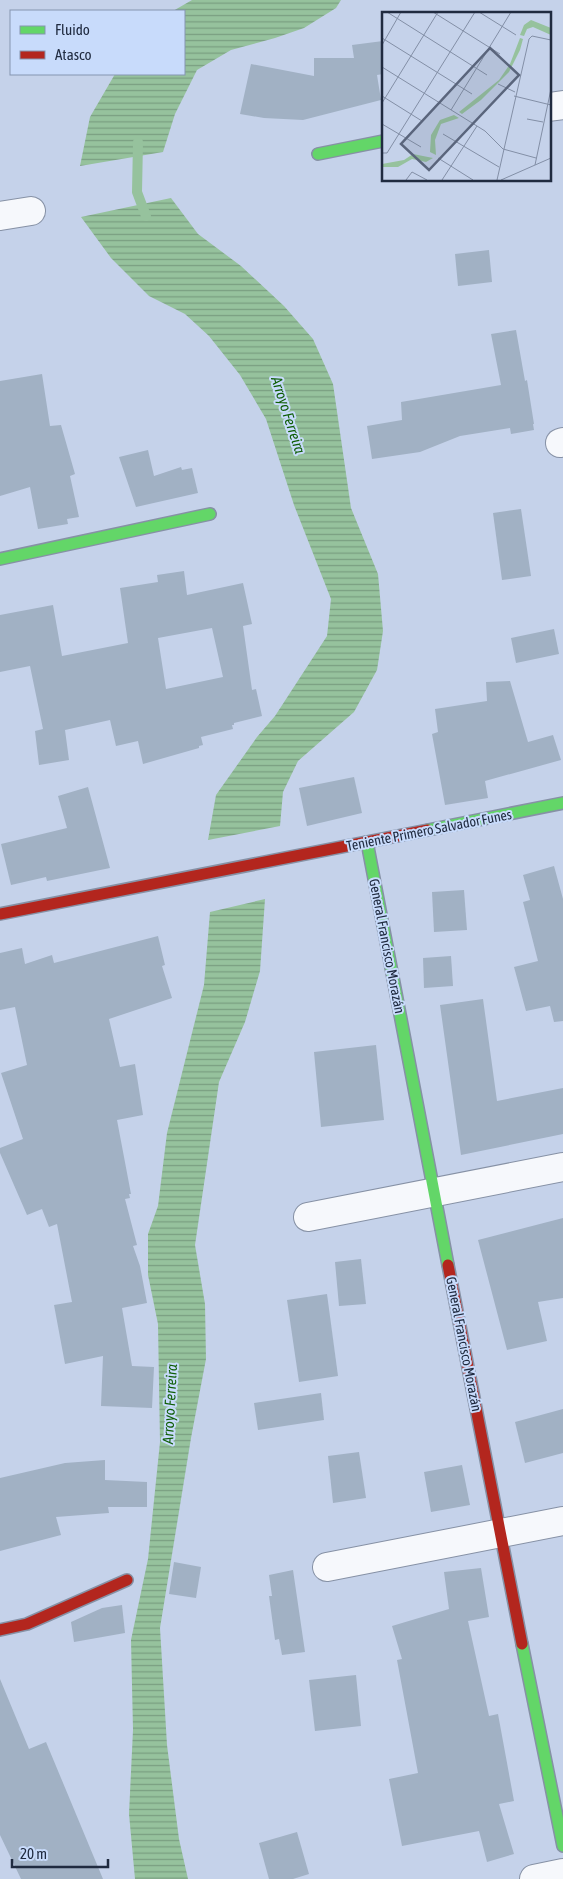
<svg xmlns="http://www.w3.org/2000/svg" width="563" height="1879" viewBox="0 0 563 1879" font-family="'Asap Condensed',sans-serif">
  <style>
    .water { fill: url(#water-rules) }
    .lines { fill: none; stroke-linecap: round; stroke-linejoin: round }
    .stream { stroke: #96c29d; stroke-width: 10 }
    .building { fill: #a1b1c4; fill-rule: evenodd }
    .street-casing { stroke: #8691a5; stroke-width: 30 }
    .fast-casing { stroke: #8691a5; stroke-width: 14 }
    .jam-casing { stroke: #8691a5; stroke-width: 14 }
    .street { stroke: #f6f8fc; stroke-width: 28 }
    .fast { stroke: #63d668; stroke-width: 11 }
    .jam { stroke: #b3261e; stroke-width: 11 }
    .labels { text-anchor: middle; stroke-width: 4; stroke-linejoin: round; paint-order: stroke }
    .street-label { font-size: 14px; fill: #202b40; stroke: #c8dbfb }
    .water-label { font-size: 15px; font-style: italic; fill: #0f5e06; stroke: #c8dbfb }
    .inset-road { fill: none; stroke: #838fa6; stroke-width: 1 }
    .view { fill: #5a657c; fill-opacity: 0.15; stroke: #5a657c; stroke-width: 2.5 }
    .inset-edge { fill: none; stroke: #202b40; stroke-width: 2.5 }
  </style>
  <defs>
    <pattern id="water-rules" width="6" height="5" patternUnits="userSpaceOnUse" patternTransform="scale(1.25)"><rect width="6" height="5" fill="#96c29d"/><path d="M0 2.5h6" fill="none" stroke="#7a9e81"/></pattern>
  </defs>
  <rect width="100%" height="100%" fill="#c5d2ea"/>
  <g class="water">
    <polygon points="192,0 341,0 336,8 304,28 275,38 231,50 197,70 175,114 163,152 80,166 90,117 115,74 184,74 184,11 173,11"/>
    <polygon points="171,198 198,234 241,266 284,306 313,339 333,384 351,508 378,574 383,631 377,670 354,712 298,761 283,792 280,826 208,840 216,795 257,737 275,716 327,636 331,599 294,505 266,419 240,375 209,336 185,314 149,296 111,258 81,217"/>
    <polygon points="265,899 260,971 245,1022 219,1082 195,1245 205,1304 206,1359 191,1438 160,1628 167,1745 179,1839 188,1879 135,1879 129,1814 133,1730 131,1640 148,1559 160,1442 158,1324 148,1275 148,1234 158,1206 167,1133 204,985 210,912"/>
  </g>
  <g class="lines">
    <polyline class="stream" points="138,142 137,192 146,216"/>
  </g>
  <g class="building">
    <polygon points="383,41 383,74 377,75 381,100 303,120 264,118 240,114 251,64 314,76 314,58 354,58 352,45"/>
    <polygon points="489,250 492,282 458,286 455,254"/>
    <polygon points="516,330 525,381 527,380 534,424 533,424 534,430 511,434 510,428 460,436 420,452 372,459 367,426 402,420 401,402 501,385 491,334"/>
    <polygon points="42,374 50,426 61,425 75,474 70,476 79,517 67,519 68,524 38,529 30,487 0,496 0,381"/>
    <polygon points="148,450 154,476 181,467 182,470 192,468 198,493 136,507 119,457"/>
    <polygon points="521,509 531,576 502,580 493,513"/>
    <path d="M184,571L187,595L243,583L252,624L243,626L252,690L256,689L262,716L234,723V725H232L233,729L201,737L203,745L199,746V748L143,764L138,741L116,746L110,720L65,730L69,760L39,765L35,731L43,729L30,666L0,672V615L53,605L62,656L128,643L120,588L158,582L157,575ZM212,628L223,677L166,689L158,638Z"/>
    <polygon points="554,629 559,654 516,663 511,638"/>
    <polygon points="510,681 528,742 553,735 561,760 485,781 488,798 445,805 432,734 438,732 435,709 487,701 486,682"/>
    <polygon points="354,777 362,813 307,826 299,788"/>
    <polygon points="88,787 110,868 47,881 46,877 11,885 1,844 67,828 58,796"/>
    <polygon points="554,866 563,899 563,1021 554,1022 550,1006 526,1011 514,967 538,961 523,902 530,900 523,875"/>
    <polygon points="464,890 467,930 434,932 432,892"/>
    <polygon points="158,936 165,965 162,966 172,998 109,1019 120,1067 135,1064 143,1115 117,1120 131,1194 129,1194 130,1198 125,1199 137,1245 133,1246 140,1266 147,1303 122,1308 132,1366 154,1367 152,1408 101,1406 103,1356 65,1364 54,1305 72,1302 57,1224 49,1227 42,1209 27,1215 0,1153 0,1148 23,1139 1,1073 27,1065 15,1007 0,1010 0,953 22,948 25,964 52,955 54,963"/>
    <polygon points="451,956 453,986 424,988 423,958"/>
    <polygon points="483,999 497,1101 563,1088 563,1134 461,1155 440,1005"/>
    <polygon points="376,1045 384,1120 321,1127 314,1052"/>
    <polygon points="563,1218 563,1298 538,1302 547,1341 507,1350 478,1240"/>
    <polygon points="361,1259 366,1304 339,1306 335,1262"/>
    <polygon points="327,1294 338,1376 299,1382 287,1300"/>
    <polygon points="321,1393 324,1420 258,1430 254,1403"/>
    <polygon points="563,1409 563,1453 525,1463 515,1422"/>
    <polygon points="359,1452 366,1498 333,1503 328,1456"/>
    <polygon points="105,1460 105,1480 147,1482 147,1507 108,1507 109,1513 56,1517 61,1535 0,1551 0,1478 65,1463"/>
    <polygon points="462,1465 470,1505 431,1512 424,1472"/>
    <polygon points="174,1562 201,1567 196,1598 169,1594"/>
    <polygon points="481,1568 489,1617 468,1621 489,1716 498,1714 514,1801 499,1804 514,1854 487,1862 479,1831 402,1846 389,1779 418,1773 397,1660 402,1659 392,1626 449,1609 444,1572"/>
    <polygon points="293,1570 305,1652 282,1655 279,1639 275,1640 269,1596 272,1596 269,1575"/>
    <polygon points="122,1605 125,1633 74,1642 71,1622 102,1608"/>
    <polygon points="356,1675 361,1726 315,1731 309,1680"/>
    <polygon points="0,1679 29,1749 46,1742 103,1879 21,1879 0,1835"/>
    <polygon points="297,1832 309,1874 293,1879 269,1879 259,1843"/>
  </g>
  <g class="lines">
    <defs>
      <g id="street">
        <polyline points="549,107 563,105"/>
        <polyline points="0,216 31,211"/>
        <polyline points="560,443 563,442"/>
        <polyline points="308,1217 563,1167"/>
        <polyline points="327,1567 563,1521"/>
        <polyline points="534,1879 563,1873"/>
      </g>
      <g id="fast">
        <polyline points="318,154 383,141"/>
        <polyline points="0,559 210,514"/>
        <polyline points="428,830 563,803"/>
        <polyline points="367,842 448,1265"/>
        <polyline points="522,1644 563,1846"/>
      </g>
      <g id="jam">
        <polyline points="0,914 428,830"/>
        <polyline points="448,1265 522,1644"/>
        <polyline points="0,1630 27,1624 127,1580"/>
      </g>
    </defs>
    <use href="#street" class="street-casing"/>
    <use href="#fast" class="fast-casing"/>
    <use href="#jam" class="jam-casing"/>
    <use href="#street" class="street"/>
    <use href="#fast" class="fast"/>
    <use href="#jam" class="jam"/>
  </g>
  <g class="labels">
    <g class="street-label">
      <text transform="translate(429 830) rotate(-11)" y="5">Teniente Primero Salvador Funes</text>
      <text transform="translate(387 946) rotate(79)" y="5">General Francisco Morazán</text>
      <text transform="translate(464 1344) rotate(79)" y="5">General Francisco Morazán</text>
    </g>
    <g class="water-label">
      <text transform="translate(288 415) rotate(72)" y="5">Arroyo Ferreira</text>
      <text transform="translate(170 1404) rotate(-87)" y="5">Arroyo Ferreira</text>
    </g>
  </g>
  <g transform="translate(382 12)">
    <rect width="169" height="169" fill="#c5d2ea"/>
    <path d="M149,8L169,16V23L151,15L145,17L142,24L138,23L142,13ZM138,26L141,27L138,38L127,60L99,88L80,102L77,100L117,68L128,52ZM72,103L77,106L59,112L53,128L54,143L48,140L49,123L58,108ZM31,142L51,146L44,150L30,147L16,155H0V152L22,148Z" fill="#96c29d"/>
    <path class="inset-road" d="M5,0L105,63M51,0L118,42M97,0L134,23M0,26L90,82M0,33L19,0M0,55L103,119L121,137L154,146M116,72L133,80M0,84L40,109M132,84L169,93M0,91L56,0M69,98L129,0M145,107L161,110M0,112L39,135M61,122L117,155M0,141H5L93,0M56,146L91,168M153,153L169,77M24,168L30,160L45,168M60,168L95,114M115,168L147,27L150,24L169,28M119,168L169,146"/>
    <path class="view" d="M108,36L137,63L47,158L19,132Z"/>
    <rect width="169" height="169" class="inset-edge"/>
  </g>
  <rect x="10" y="10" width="175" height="65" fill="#c8dbfb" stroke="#8595b0"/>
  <rect x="20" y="26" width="25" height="8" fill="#63d668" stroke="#8595b0"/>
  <text x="55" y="35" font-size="15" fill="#202b40">Fluido</text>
  <rect x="20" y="51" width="25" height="8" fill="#b3261e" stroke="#8595b0"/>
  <text x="55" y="60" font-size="15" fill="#202b40">Atasco</text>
  <path d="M12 1859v8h96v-8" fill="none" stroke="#202b40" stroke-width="2.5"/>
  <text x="20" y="1859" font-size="15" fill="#202b40" stroke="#c8dbfb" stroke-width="4" paint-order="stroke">20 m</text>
</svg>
